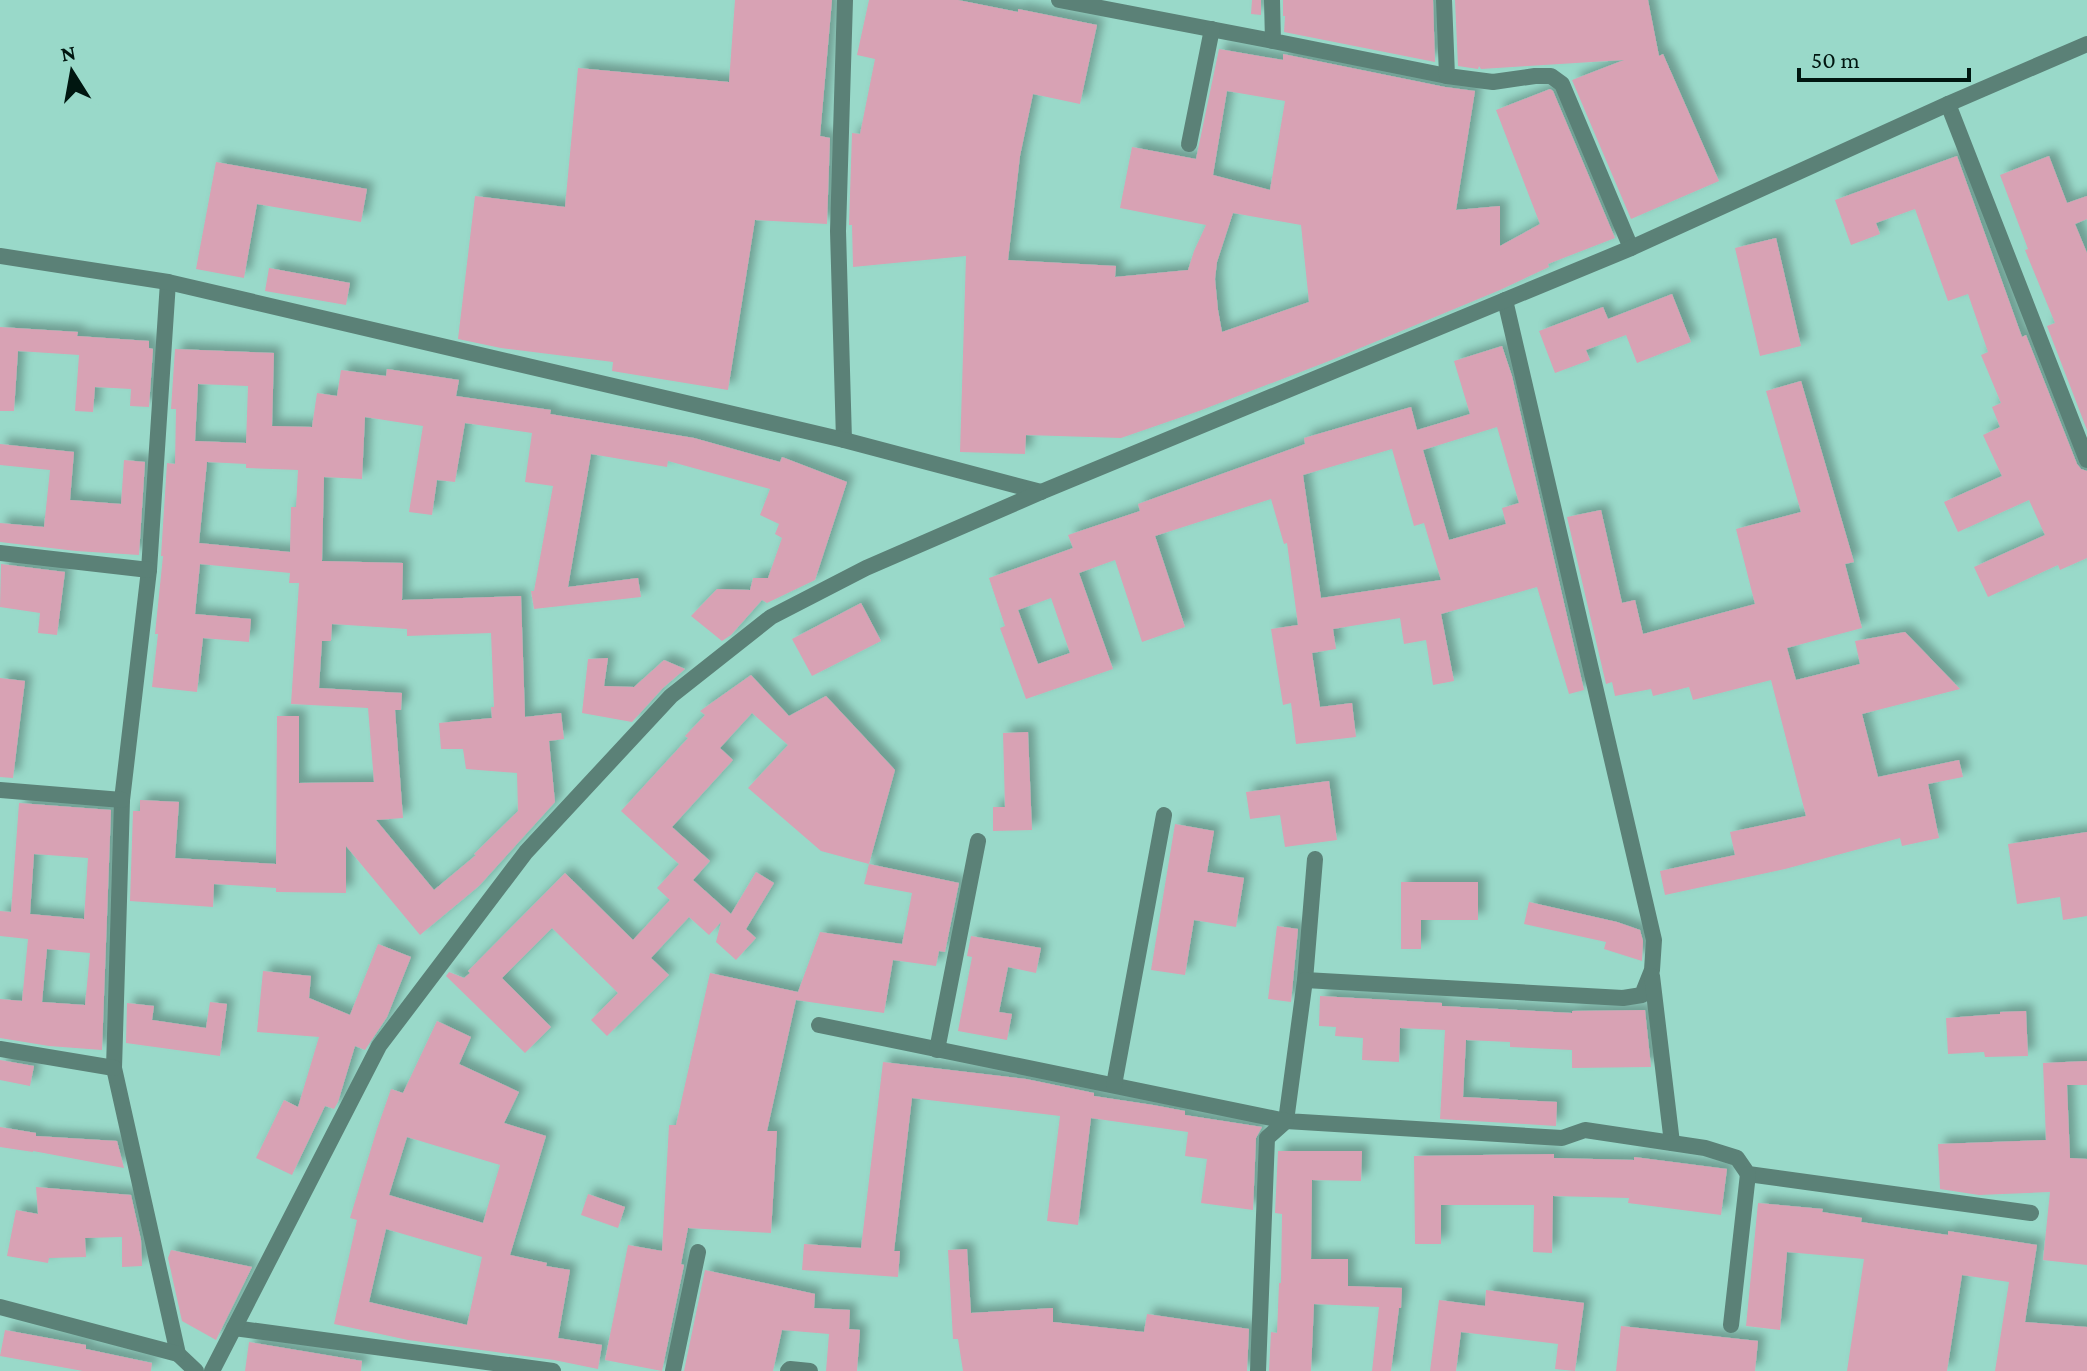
<svg xmlns="http://www.w3.org/2000/svg" width="2087" height="1371" viewBox="0 0 2087 1371" font-family="'Crimson Pro',serif">
  <style>
    .building { fill: #d8a2b4; fill-rule: evenodd; filter: url(#shadow) }
    .lines { fill: none; stroke-linecap: round; stroke-linejoin: round }
    .minor { stroke: #5b8177; stroke-width: 16 }
    .tertiary { stroke: #5b8177; stroke-width: 16 }
  </style>
  <defs>
    <filter id="shadow"><feDropShadow dx="7" dy="-7" stdDeviation="4" flood-color="#0004"/></filter>
  </defs>
  <rect width="100%" height="100%" fill="#99d9c9"/>
  <g class="building">
    <polygon points="735,0 832,0 820,136 830,138 827,224 755,220 728,390 612,371 613,362 501,348 458,339 475,196 565,207 578,68 729,82"/>
    <path d="M869,0H958L1018,12V9L1097,25L1080,104L1033,94L1020,156L1008,260L1116,266L1115,277L1188,270L1194,251L1206,225L1120,208L1132,147L1196,159L1219,49L1283,60V54L1445,87L1475,91L1456,210L1500,206V246L1540,224L1496,110L1550,89L1553,91L1615,238L1548,264L1549,267L1500,290L1329,361L1199,411L1121,438L1026,435L1025,454L960,452L966,256L853,267L852,225H849L852,133L860,134L875,59L857,55ZM1227,91L1285,101L1270,190L1213,175ZM1233,213L1301,225L1309,302L1222,332L1218,310L1215,279L1217,262Z"/>
    <polygon points="1252,0 1261,0 1261,15 1251,14"/>
    <polygon points="1283,0 1433,0 1435,62 1284,32 1285,16 1283,16"/>
    <polygon points="1455,0 1648,0 1659,56 1663,54 1719,181 1631,219 1572,80 1624,60 1481,69 1479,66 1478,69 1458,66"/>
    <polygon points="1957,156 2022,337 2026,335 2077,464 2081,469 2087,471 2087,558 2060,570 2058,565 1988,597 1974,567 2045,535 2029,500 1958,532 1944,502 2002,476 1983,435 2000,427 1992,407 2001,403 1981,355 1988,352 1968,294 1948,301 1915,209 1876,223 1880,234 1851,245 1835,200"/>
    <polygon points="2049,156 2067,203 2087,196 2087,219 2075,224 2087,253 2087,430 2047,326 2055,323 2025,250 2028,249 2000,175"/>
    <polygon points="216,162 367,189 361,222 257,204 244,278 196,269"/>
    <polygon points="1776,238 1801,346 1760,356 1735,248"/>
    <polygon points="269,268 350,283 346,305 265,291"/>
    <polygon points="1672,294 1691,342 1637,363 1626,335 1586,350 1590,360 1555,373 1539,331 1603,307 1608,319"/>
    <polygon points="0,327 78,332 77,336 149,341 149,348 153,349 149,407 130,406 131,389 95,387 93,412 75,411 79,355 18,351 14,411 0,411"/>
    <path d="M1502,346L1512,376L1584,690L1569,694L1537,587L1441,614L1454,681L1433,685L1426,640L1404,644L1400,618L1333,629L1336,649L1312,653L1320,707L1352,703L1356,737L1296,744L1291,703L1283,705L1271,629L1298,625L1287,543L1284,544L1271,499L1155,536L1185,627L1142,642L1115,560L1079,573L1113,669L1026,699L1000,628L1005,626L989,578L1073,548L1068,535L1140,511L1138,504L1305,444L1304,438L1411,407L1417,430L1470,414L1454,361ZM1497,427L1519,503L1502,508L1506,524L1449,540L1423,450ZM1392,449L1414,526L1424,523L1441,580L1321,598L1303,475ZM1051,598L1070,653L1038,664L1018,610Z"/>
    <path d="M175,349L274,353L272,426L312,427L317,393L337,396L341,370L386,376L387,369L459,380L456,396L551,410L550,414L694,438L780,462L782,457L847,482L815,580L767,603L762,600L731,635L722,641L691,616L717,589L750,590L753,578H768L782,538L775,534L779,524L760,515L770,489L668,461L667,467L591,454L568,587L638,578L641,597L534,609L531,591H534L553,486L525,482L532,433L465,423L455,482L437,480L432,515L409,512L423,426L365,417L362,479L324,477L322,561L403,563L402,600L521,596L525,717L561,713L564,739L549,741L555,802L479,886L420,935L346,846V893L276,892V888L214,884L213,907L130,901L133,811H140V800L179,802L175,858L276,864L277,716H299V783L374,782L368,708L291,704L299,583H289L290,573L200,564L195,614L251,619L249,642L203,638L197,692L152,687L158,634H155L163,556H161L167,463L175,464L176,409H171ZM198,384L248,386L246,443L195,441ZM207,462L246,464V468L298,470L296,507H291L290,552L199,543ZM332,624L407,629V636L491,633L494,707H491L492,718L439,723L441,749H463L466,769L517,773L518,811L474,854L476,855L434,890L376,820L403,818L395,710H401L402,693L319,688L322,641H331Z"/>
    <polygon points="1801,381 1854,562 1845,564 1862,628 1787,648 1796,680 1860,664 1855,641 1905,632 1960,689 1862,714 1878,777 1959,760 1963,777 1928,784 1939,838 1902,846 1900,838 1785,869 1665,895 1660,871 1735,855 1730,832 1806,816 1771,680 1693,700 1689,687 1653,696 1651,689 1615,696 1612,682 1606,684 1567,517 1601,510 1622,603 1635,600 1643,634 1755,604 1736,529 1801,512 1766,391"/>
    <polygon points="0,444 74,452 70,500 121,504 124,460 145,462 139,555 76,551 0,542 0,523 44,527 50,470 0,465"/>
    <polygon points="1,564 65,572 57,635 38,633 40,613 0,607"/>
    <polygon points="861,603 881,641 812,676 792,639"/>
    <polygon points="608,658 604,686 634,687 664,660 685,669 663,688 632,722 582,713 588,659"/>
    <polygon points="751,675 789,716 826,696 895,770 869,864 821,851 748,788 788,745 752,713 720,748 733,760 672,827 710,861 693,880 731,914 756,872 774,883 746,929 756,938 736,960 716,942 721,922 709,935 689,917 651,958 669,975 607,1036 591,1020 618,993 552,928 502,978 551,1027 525,1053 446,976 449,972 464,978 470,973 468,971 565,873 633,940 670,900 657,888 679,864 621,811 688,738 685,736 705,715 700,711"/>
    <polygon points="0,678 25,681 13,778 0,777"/>
    <polygon points="1028,732 1032,830 993,831 993,807 1005,807 1003,733"/>
    <polygon points="1329,781 1337,840 1285,847 1280,815 1250,819 1246,792"/>
    <path d="M19,803L111,810L102,1050L49,1046L0,1038V999L22,1001L28,939L0,936V911L11,912ZM34,854L88,858L84,919L30,914ZM47,949L90,953L85,1005L42,1002Z"/>
    <polygon points="1175,824 1214,831 1207,872 1244,878 1236,927 1194,920 1185,975 1151,970"/>
    <polygon points="2087,832 2087,916 2063,920 2060,897 2017,904 2008,844"/>
    <polygon points="869,864 959,883 945,952 939,951 936,966 893,960 884,1013 796,1000 767,1131 777,1131 771,1233 688,1228 681,1264 684,1265 662,1371 605,1360 628,1245 662,1251 669,1125 676,1125 710,973 798,992 820,932 902,944 912,893 864,884"/>
    <polygon points="1401,882 1478,882 1478,920 1421,920 1421,949 1401,949"/>
    <polygon points="1529,902 1617,922 1640,930 1643,941 1642,961 1604,949 1606,942 1524,924"/>
    <polygon points="1277,926 1298,929 1291,1002 1268,999"/>
    <polygon points="971,936 1041,948 1036,973 1008,967 999,1012 1012,1014 1007,1040 958,1031 972,957 967,956"/>
    <polygon points="378,944 411,957 387,1017 365,1050 355,1046 338,1102 334,1109 325,1106 292,1175 256,1158 284,1100 298,1107 319,1037 257,1032 263,971 311,976 309,998 350,1015"/>
    <polygon points="1320,996 1442,1003 1442,1006 1572,1013 1572,1011 1645,1010 1651,1067 1572,1068 1572,1050 1510,1047 1510,1042 1466,1040 1463,1097 1557,1102 1556,1126 1440,1119 1445,1030 1400,1028 1399,1062 1362,1060 1363,1038 1335,1036 1336,1027 1319,1026"/>
    <polygon points="210,1002 227,1004 220,1056 126,1043 127,1003 154,1006 152,1020 206,1028"/>
    <polygon points="2026,1011 2028,1056 1985,1057 1984,1052 1948,1054 1946,1018 2000,1014 2000,1012"/>
    <path d="M437,1021L471,1037L459,1064L519,1092L504,1123L546,1136L510,1255L547,1263L546,1266L570,1270L558,1338L602,1345L598,1369L554,1360L408,1340L334,1324L357,1220L350,1218L377,1129L391,1089L403,1093ZM407,1137L500,1165L483,1223L389,1195ZM386,1229L482,1257L467,1325L369,1302Z"/>
    <polygon points="0,1060 34,1066 30,1086 0,1080"/>
    <polygon points="2087,1061 2087,1085 2067,1085 2070,1158 2087,1159 2087,1265 2043,1260 2050,1192 1979,1195 1940,1189 1938,1144 2046,1140 2043,1063"/>
    <polygon points="883,1062 1026,1079 1094,1093 1094,1096 1153,1105 1185,1111 1185,1115 1262,1127 1256,1138 1253,1210 1201,1203 1207,1159 1185,1156 1188,1132 1091,1118 1078,1225 1047,1221 1060,1116 912,1098 894,1251 900,1251 898,1277 802,1270 804,1244 861,1248"/>
    <polygon points="0,1127 36,1133 36,1136 117,1141 124,1168 33,1151 33,1152 0,1147"/>
    <polygon points="1278,1151 1362,1151 1361,1181 1312,1180 1311,1259 1348,1259 1348,1286 1402,1288 1401,1308 1399,1308 1391,1371 1372,1371 1379,1307 1314,1304 1311,1371 1269,1371 1271,1332 1277,1333 1279,1283 1281,1283 1282,1214 1275,1213"/>
    <polygon points="1554,1154 1554,1158 1634,1160 1634,1157 1727,1169 1721,1215 1628,1203 1629,1198 1553,1196 1552,1253 1533,1252 1534,1205 1441,1205 1441,1244 1415,1244 1414,1156"/>
    <polygon points="36,1187 131,1195 141,1240 142,1266 122,1267 122,1237 85,1238 86,1257 49,1258 48,1263 7,1256 16,1210 38,1214"/>
    <polygon points="588,1194 625,1207 618,1228 581,1215"/>
    <polygon points="1758,1203 1823,1209 1822,1212 1862,1218 1861,1222 1948,1235 1948,1231 2037,1245 2025,1322 2087,1327 2087,1371 1995,1371 2009,1282 1962,1275 1947,1371 1847,1371 1864,1259 1787,1252 1780,1330 1746,1326"/>
    <polygon points="967,1249 971,1313 1053,1308 1053,1322 1144,1332 1147,1314 1249,1329 1247,1371 963,1371 958,1339 953,1339 948,1250"/>
    <polygon points="171,1250 252,1267 216,1340 182,1321 168,1258"/>
    <polygon points="705,1270 815,1294 814,1308 850,1310 849,1329 860,1330 857,1371 826,1371 829,1334 782,1330 773,1371 684,1371"/>
    <polygon points="1486,1290 1584,1303 1575,1371 1555,1369 1558,1344 1461,1332 1456,1371 1430,1371 1439,1300 1485,1306"/>
    <polygon points="1621,1326 1758,1341 1755,1371 1616,1371"/>
    <polygon points="5,1330 86,1345 86,1349 152,1363 151,1371 83,1371 0,1356"/>
    <polygon points="249,1342 362,1361 361,1371 245,1371"/>
  </g>
  <g class="lines">
    <g class="minor">
      <polyline points="1059,0 1273,41"/>
      <polyline points="1272,0 1273,41 1447,76"/>
      <polyline points="1444,0 1447,76 1493,82 1535,76 1551,76 1562,84 1631,248"/>
      <polyline points="1948,104 2087,460"/>
      <polyline points="1189,144 1212,29"/>
      <polyline points="168,282 149,570 122,800 114,1068 178,1354 196,1371"/>
      <polyline points="844,440 838,231 845,0"/>
      <polyline points="0,553 149,570"/>
      <polyline points="0,790 122,800"/>
      <polyline points="1315,859 1305,980 1623,998 1642,995 1652,970 1654,940 1505,300"/>
      <polyline points="1652,976 1672,1143"/>
      <polyline points="1305,980 1286,1121 1562,1138 1585,1130 1705,1148 1737,1158 1748,1174 2031,1213"/>
      <polyline points="819,1025 1286,1121 1267,1138 1258,1371"/>
      <polyline points="0,1049 114,1068"/>
      <polyline points="937,1050 978,841"/>
      <polyline points="1114,1085 1164,815"/>
      <polyline points="0,1307 178,1354"/>
      <polyline points="1731,1325 1748,1174"/>
      <polyline points="234,1328 553,1371"/>
      <polyline points="673,1371 698,1252"/>
      <polyline points="788,1371 790,1369 810,1371"/>
    </g>
    <g class="tertiary">
      <polyline points="0,256 168,282 844,440 1041,492"/>
      <polyline points="212,1371 379,1046 526,852 671,696 771,617 866,568 1041,492 1631,248 1948,104 2087,44"/>
    </g>
  </g>
  <g transform="translate(72 72) rotate(349)" stroke="#99d9c9" stroke-width="6" paint-order="stroke">
  <path d="M0-6L14 30L0 20L-14 30Z" fill="#001610"/>
  <text y="-12" font-size="22" font-weight="bold" text-anchor="middle" fill="#001610">N</text>
  </g>
  <path d="M1799 68v12h170v-12" fill="none" stroke="#001610" stroke-width="4"/>
  <text x="1811" y="68" font-size="24" fill="#001610" stroke="#99d9c9" stroke-width="6" paint-order="stroke">50 m</text>
</svg>
